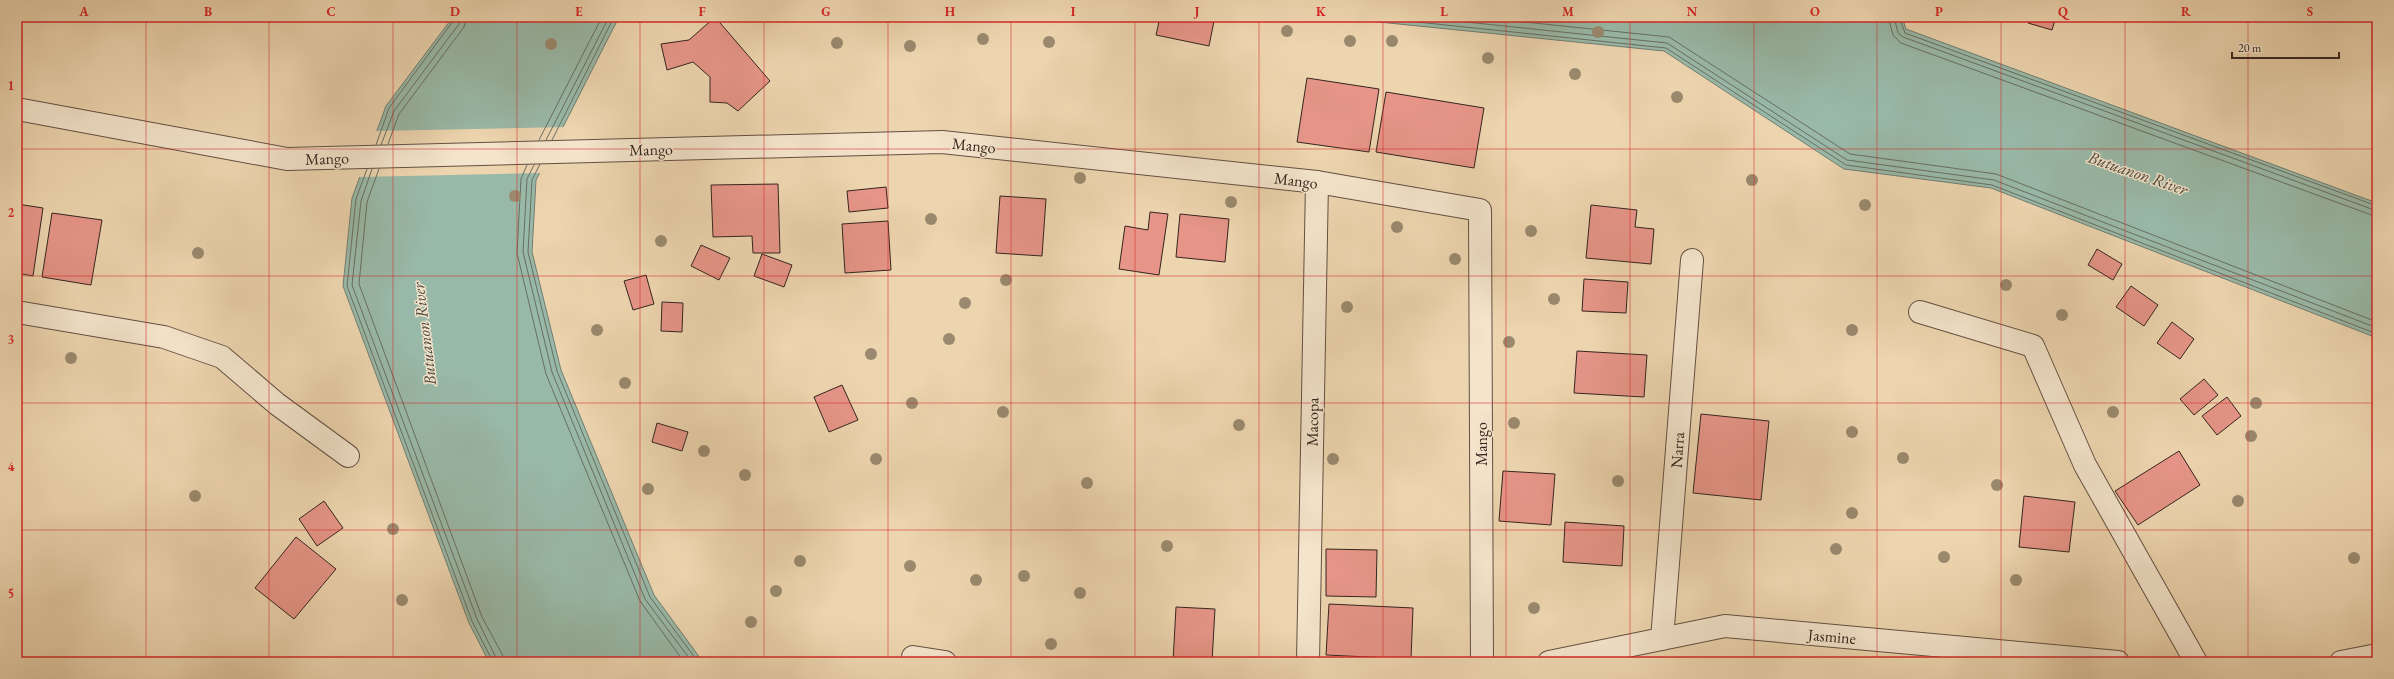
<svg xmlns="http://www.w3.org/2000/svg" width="2394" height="679" viewBox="0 0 2394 679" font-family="'EB Garamond',serif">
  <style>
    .water { fill: #99b9a8; stroke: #717d71 }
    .pier { fill: #edd5af }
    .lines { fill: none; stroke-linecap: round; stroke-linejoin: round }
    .shore { stroke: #676e63; stroke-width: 1 }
    .building { fill: #e69588; stroke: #35241e }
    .minor-casing { stroke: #635042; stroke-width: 24 }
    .minor { stroke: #f3e4cb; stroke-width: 22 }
    .tree { fill: #9a896e }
    .grid { fill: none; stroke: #d62828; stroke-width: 1; stroke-opacity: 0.55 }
    .labels { text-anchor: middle; stroke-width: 3; stroke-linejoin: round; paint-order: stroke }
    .street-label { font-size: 16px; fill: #35241e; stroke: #f3e4cb }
    .water-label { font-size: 17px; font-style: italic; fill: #4e4940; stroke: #f3e4cb }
    .neatline { fill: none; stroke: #d62828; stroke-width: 1.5 }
    .grid-label { font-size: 13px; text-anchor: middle; font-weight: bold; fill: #d62828 }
  </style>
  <rect width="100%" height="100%" fill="#edd5af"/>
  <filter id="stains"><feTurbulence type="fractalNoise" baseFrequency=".005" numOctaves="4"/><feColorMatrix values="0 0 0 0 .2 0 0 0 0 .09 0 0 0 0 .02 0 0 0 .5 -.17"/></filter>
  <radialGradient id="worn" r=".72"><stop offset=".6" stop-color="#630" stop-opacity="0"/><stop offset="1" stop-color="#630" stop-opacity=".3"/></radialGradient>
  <g class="water">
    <polygon points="453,17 619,17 536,180 532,252 561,370 654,595 703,662 489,662 469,623 343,286 352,198 386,106"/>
    <polygon points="1330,17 1902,17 1906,29 2377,203 2377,338 1991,188 1844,169 1664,51"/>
  </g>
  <polygon class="pier" points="565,127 542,173 358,177 375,131"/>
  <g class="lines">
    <g class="shore">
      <polyline points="1369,17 1666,48 1846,165 1992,185 2377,334"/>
      <polyline points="1418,17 1667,43 1847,160 1994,180 2377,328"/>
      <polyline points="1476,17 1669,37 1850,154 1996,174 2377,322"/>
      <polyline points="1888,17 1893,35 1901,43 2377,217"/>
      <polyline points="1894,17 1898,33 1903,37 2377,211"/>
      <polyline points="1899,17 1905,33 2377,206"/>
      <polyline points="539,140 602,17"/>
      <polyline points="546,140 609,17"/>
      <polyline points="552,140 614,17"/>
      <polyline points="388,144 399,114 464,27 467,17"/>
      <polyline points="376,145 389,108 456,17"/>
      <polyline points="381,145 394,111 459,24 461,17"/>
      <polyline points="540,164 532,180 528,252 557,371 650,597 698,662"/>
      <polyline points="527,165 521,179 517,253 546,374 640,601 684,662"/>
      <polyline points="534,165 527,179 523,252 552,372 645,599 692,662"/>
      <polyline points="367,169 356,199 347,286 472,621 493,662"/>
      <polyline points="372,169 361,201 352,285 477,619 498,662"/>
      <polyline points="379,169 367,202 359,284 482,617 502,654 504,662"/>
    </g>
  </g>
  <g class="building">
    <polygon points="715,17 770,81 738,111 727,103 710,102 710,77 693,62 667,70 661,44 689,40"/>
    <polygon points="1160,17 1192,17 1214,21 1209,46 1156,35"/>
    <polygon points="2030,17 2056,17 2052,30 2028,23"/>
    <polygon points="1307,78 1379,89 1369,152 1297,142"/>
    <polygon points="1386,92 1484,108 1474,168 1376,152"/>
    <polygon points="778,184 780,253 753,253 752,236 713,237 711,185"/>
    <polygon points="886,187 888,208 849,212 847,191"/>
    <polygon points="1000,196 1046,199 1042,256 996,253"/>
    <polygon points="17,204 43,208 33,276 17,273"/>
    <polygon points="1591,205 1637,210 1635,227 1654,229 1651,264 1586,258"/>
    <polygon points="1150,212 1168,214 1159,275 1119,269 1125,226 1148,230"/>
    <polygon points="52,213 102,220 91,285 42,277"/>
    <polygon points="1180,214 1229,219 1225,262 1176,257"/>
    <polygon points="888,221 891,270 845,273 842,224"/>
    <polygon points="701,245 730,258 719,280 691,266"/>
    <polygon points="2097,249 2122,264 2113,280 2088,265"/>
    <polygon points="762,254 792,265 784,287 754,276"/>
    <polygon points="646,275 654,304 633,310 624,281"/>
    <polygon points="1584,279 1628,282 1626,313 1582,311"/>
    <polygon points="2131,286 2158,305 2144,326 2116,307"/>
    <polygon points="662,302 683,303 682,332 661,331"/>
    <polygon points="2172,322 2194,339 2180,359 2157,343"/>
    <polygon points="1577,351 1647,355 1644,397 1574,393"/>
    <polygon points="2204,379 2218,395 2194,415 2180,399"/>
    <polygon points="842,385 858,420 829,432 814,397"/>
    <polygon points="2227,397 2241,416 2217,435 2202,416"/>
    <polygon points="1701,414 1769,421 1761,500 1693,493"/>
    <polygon points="657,423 688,432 682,451 652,442"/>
    <polygon points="2179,451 2200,485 2138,525 2115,491"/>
    <polygon points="1503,471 1555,474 1551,525 1499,521"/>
    <polygon points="2024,496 2075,502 2069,552 2019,547"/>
    <polygon points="324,501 343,528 317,546 299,519"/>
    <polygon points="1565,522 1624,526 1622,566 1563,562"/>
    <polygon points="296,537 336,569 294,619 255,588"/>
    <polygon points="1326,549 1377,550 1376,597 1326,596"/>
    <polygon points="1329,604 1413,608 1411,659 1326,655"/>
    <polygon points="1176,607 1215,609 1212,662 1173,662"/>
  </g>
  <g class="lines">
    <defs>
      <g id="minor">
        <polyline points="17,109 287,159 942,142 1317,182 1480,210 1482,662"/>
        <polyline points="17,312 164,337 222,357 277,404 348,456"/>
        <polyline points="1920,312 2033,346 2085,465 2196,662"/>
        <polyline points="1662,639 1692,260"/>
        <polyline points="913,657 945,662"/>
        <polyline points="1308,662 1317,182"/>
        <polyline points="1549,662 1725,626 2118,662"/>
        <polyline points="2341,662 2377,655"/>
      </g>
    </defs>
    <use href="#minor" class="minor-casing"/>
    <use href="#minor" class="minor"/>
  </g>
  <g class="tree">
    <circle cx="1287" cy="31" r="6"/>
    <circle cx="1598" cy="32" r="6"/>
    <circle cx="983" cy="39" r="6"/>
    <circle cx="1350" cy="41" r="6"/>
    <circle cx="1392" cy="41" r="6"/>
    <circle cx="1049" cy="42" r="6"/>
    <circle cx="837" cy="43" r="6"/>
    <circle cx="551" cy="44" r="6"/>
    <circle cx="910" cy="46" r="6"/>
    <circle cx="1488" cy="58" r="6"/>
    <circle cx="1575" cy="74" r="6"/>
    <circle cx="1677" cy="97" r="6"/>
    <circle cx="1080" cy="178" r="6"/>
    <circle cx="1752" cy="180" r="6"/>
    <circle cx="515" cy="196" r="6"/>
    <circle cx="1231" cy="202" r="6"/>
    <circle cx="1865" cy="205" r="6"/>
    <circle cx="931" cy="219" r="6"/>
    <circle cx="1397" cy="227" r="6"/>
    <circle cx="1531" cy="231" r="6"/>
    <circle cx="661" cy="241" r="6"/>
    <circle cx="198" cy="253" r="6"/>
    <circle cx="1455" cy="259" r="6"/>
    <circle cx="1006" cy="280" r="6"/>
    <circle cx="2006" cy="285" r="6"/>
    <circle cx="1554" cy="299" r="6"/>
    <circle cx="965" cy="303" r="6"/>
    <circle cx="1347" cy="307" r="6"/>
    <circle cx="2062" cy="315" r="6"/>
    <circle cx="597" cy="330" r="6"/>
    <circle cx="1852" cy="330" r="6"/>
    <circle cx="949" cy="339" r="6"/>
    <circle cx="1509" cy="342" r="6"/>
    <circle cx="871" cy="354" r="6"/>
    <circle cx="71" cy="358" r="6"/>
    <circle cx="625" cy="383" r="6"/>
    <circle cx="912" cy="403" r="6"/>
    <circle cx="2256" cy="403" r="6"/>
    <circle cx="1003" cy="412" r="6"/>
    <circle cx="2113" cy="412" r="6"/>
    <circle cx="1514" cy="423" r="6"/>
    <circle cx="1239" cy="425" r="6"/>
    <circle cx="1852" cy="432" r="6"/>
    <circle cx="2251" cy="436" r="6"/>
    <circle cx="704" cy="451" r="6"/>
    <circle cx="1903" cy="458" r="6"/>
    <circle cx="876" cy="459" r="6"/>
    <circle cx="1333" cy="459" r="6"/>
    <circle cx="745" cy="475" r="6"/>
    <circle cx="1618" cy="481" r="6"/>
    <circle cx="1087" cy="483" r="6"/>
    <circle cx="1997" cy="485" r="6"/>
    <circle cx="648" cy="489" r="6"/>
    <circle cx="195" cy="496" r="6"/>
    <circle cx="2238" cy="501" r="6"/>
    <circle cx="1852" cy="513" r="6"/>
    <circle cx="393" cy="529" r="6"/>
    <circle cx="1167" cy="546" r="6"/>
    <circle cx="1836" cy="549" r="6"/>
    <circle cx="1944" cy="557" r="6"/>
    <circle cx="2354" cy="558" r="6"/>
    <circle cx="800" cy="561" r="6"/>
    <circle cx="910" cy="566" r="6"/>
    <circle cx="1024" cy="576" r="6"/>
    <circle cx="976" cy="580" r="6"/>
    <circle cx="2016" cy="580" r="6"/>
    <circle cx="776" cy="591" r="6"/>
    <circle cx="1080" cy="593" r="6"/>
    <circle cx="402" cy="600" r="6"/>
    <circle cx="1534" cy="608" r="6"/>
    <circle cx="751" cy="622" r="6"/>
    <circle cx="1051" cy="644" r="6"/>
  </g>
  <path class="grid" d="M146,17V662M269,17V662M393,17V662M517,17V662M640,17V662M764,17V662M888,17V662M1011,17V662M1135,17V662M1259,17V662M1383,17V662M1506,17V662M1630,17V662M1754,17V662M1877,17V662M2001,17V662M2125,17V662M2248,17V662M17,149H2377M17,276H2377M17,403H2377M17,530H2377"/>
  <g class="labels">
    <g class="street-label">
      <text transform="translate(974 145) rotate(6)" y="6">Mango</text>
      <text transform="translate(651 149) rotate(-1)" y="6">Mango</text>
      <text transform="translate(327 158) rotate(-2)" y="6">Mango</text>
      <text transform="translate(1296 180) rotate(7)" y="6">Mango</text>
      <text transform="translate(1312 422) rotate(-89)" y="6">Macopa</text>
      <text transform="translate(1481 444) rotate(-90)" y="6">Mango</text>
      <text transform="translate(1677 450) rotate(-86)" y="6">Narra</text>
      <text transform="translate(1832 636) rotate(5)" y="6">Jasmine</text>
    </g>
    <g class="water-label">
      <text transform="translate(2138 173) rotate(19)" y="6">Butuanon River</text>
      <text transform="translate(424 334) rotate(-97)" y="6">Butuanon River</text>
    </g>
  </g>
  <rect width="2394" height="679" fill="none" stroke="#edd5af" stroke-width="44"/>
  <path d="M2232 52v6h107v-6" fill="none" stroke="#35241e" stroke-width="2"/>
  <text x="2238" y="52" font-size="12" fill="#35241e" stroke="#f3e4cb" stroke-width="3" paint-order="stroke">20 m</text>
  <rect x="22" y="22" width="2350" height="635" class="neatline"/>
  <g class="grid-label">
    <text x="84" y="16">A</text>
    <text x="208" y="16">B</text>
    <text x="331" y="16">C</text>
    <text x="455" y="16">D</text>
    <text x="579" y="16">E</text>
    <text x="702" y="16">F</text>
    <text x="826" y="16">G</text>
    <text x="950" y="16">H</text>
    <text x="1073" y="16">I</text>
    <text x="1197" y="16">J</text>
    <text x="1321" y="16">K</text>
    <text x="1444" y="16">L</text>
    <text x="1568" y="16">M</text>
    <text x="1692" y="16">N</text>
    <text x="1815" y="16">O</text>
    <text x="1939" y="16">P</text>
    <text x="2063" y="16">Q</text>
    <text x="2186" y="16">R</text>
    <text x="2310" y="16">S</text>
    <text x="11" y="90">1</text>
    <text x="11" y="217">2</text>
    <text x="11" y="344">3</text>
    <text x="11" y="471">4</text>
    <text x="11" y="598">5</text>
  </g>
  <rect width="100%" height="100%" filter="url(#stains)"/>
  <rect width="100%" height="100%" fill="url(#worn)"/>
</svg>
